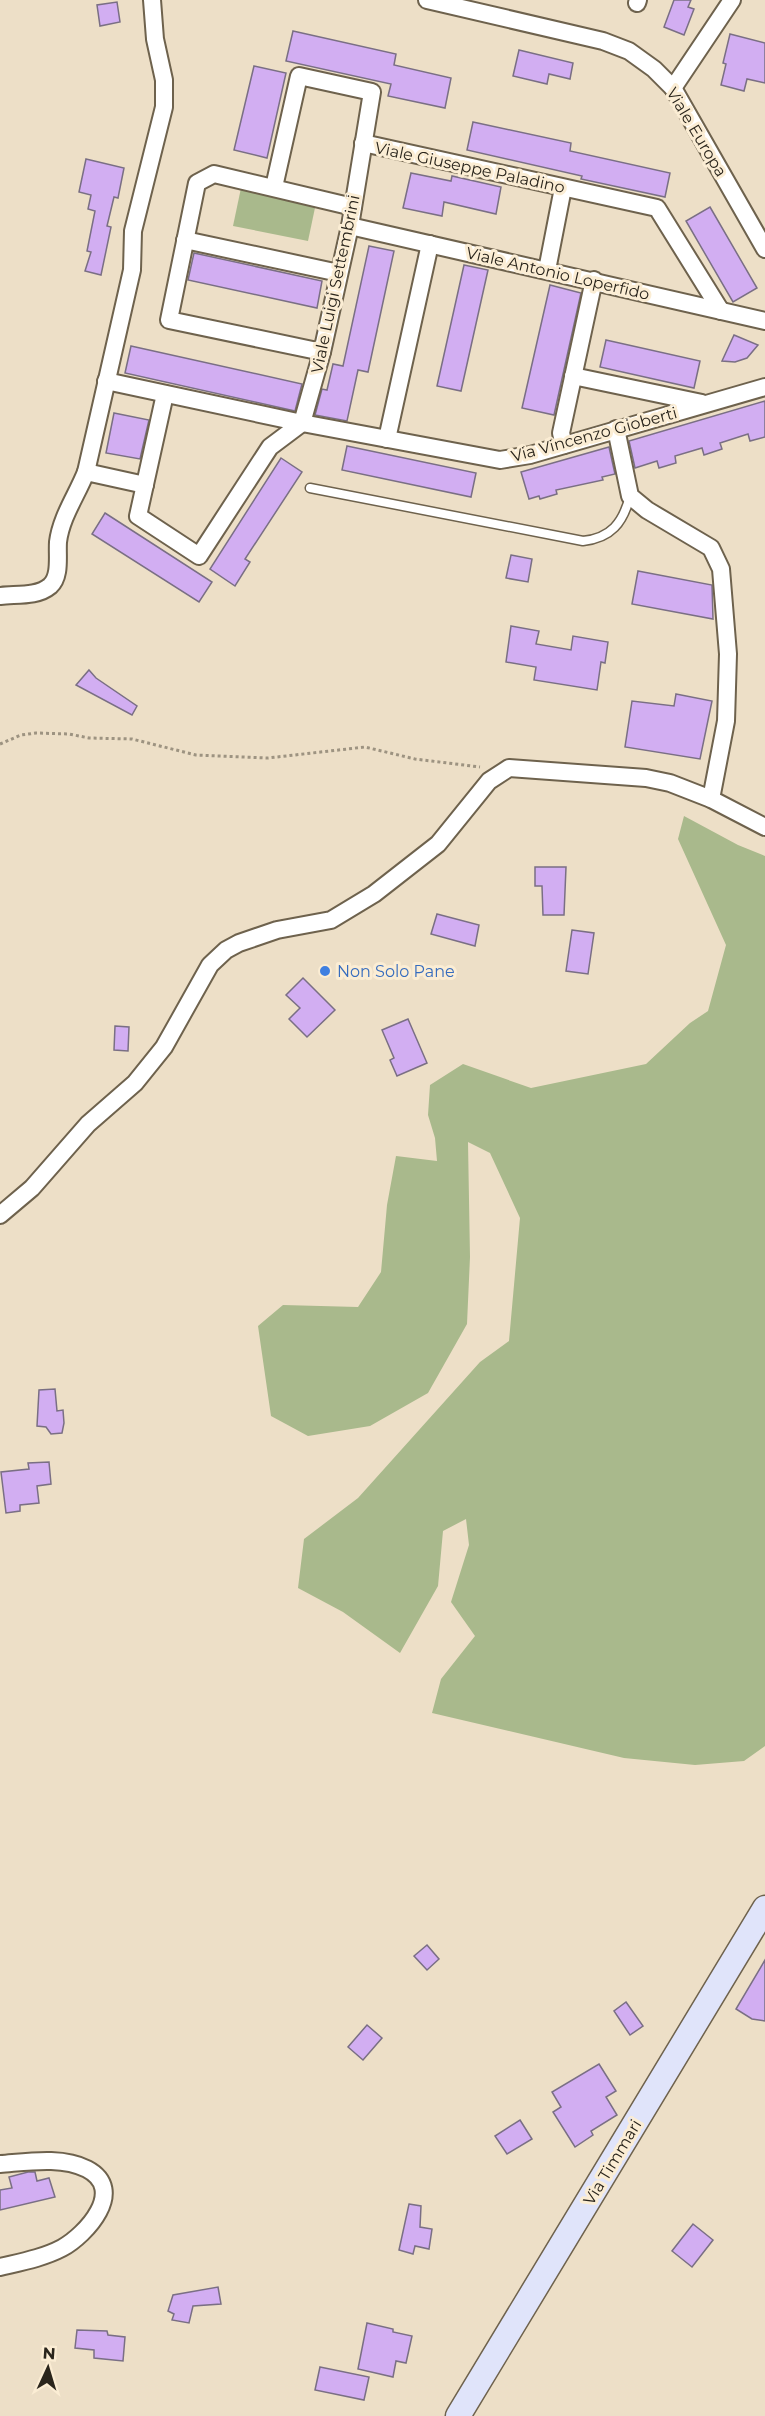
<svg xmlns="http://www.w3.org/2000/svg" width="765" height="2416" viewBox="0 0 765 2416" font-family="Montserrat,sans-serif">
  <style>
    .green { fill: #a9b98c }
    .building { fill: #d2aef2; stroke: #7a6f84; stroke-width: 1.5 }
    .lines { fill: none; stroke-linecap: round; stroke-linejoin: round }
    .lane-casing { stroke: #6e624d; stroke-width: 11 }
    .street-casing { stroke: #6e624d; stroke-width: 20 }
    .secondary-casing { stroke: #6e624d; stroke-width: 27 }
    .path { stroke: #9d9381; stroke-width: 3; stroke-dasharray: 3 3; stroke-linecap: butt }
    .lane { stroke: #fff; stroke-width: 8 }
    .street { stroke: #fff; stroke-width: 16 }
    .secondary { stroke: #e0e4fa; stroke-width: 24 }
    .shop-dot { fill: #3f7fe0; stroke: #fbedd4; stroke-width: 2 }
    .labels { text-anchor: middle; stroke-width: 6; stroke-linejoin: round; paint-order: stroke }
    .street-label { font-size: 16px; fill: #2a251c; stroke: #fbedd4 }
    .shop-label { font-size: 16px; fill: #366cbe; stroke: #fbedd4; text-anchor: start }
  </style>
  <rect width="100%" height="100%" fill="#eddfc7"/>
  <g class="green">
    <polygon points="241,188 316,203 308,241 233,226"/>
    <polygon points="684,816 738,845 765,856 765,1746 744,1761 695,1765 624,1758 432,1713 441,1679 475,1636 451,1602 469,1545 466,1519 443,1531 438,1586 400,1653 343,1612 298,1588 304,1539 358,1498 480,1362 509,1341 520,1218 490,1153 468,1142 470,1257 467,1324 428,1393 370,1426 308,1436 271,1416 258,1326 283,1305 358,1307 381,1272 387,1205 396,1156 437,1161 435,1138 428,1115 430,1085 463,1064 531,1088 646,1064 690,1023 708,1011 726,945 678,839"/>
  </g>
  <g class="building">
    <polygon points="674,0 691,0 688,7 694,9 684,35 664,27"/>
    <polygon points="117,2 120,22 100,26 97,5"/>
    <polygon points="293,31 396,54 394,65 451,78 445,108 388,96 391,84 286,61"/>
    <polygon points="730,34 765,43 765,83 747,79 744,91 721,85 726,64 723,63"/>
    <polygon points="519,50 573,63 570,79 549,74 547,84 513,76"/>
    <polygon points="254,66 286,73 267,158 234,150"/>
    <polygon points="473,122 571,143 570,151 670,173 665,197 581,179 582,176 467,150"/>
    <polygon points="86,159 124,168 118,198 114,197 107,226 111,227 101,275 85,271 91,252 87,251 95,211 88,209 91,195 79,192"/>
    <polygon points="411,173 451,181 452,176 501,187 496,214 444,202 442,216 403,208"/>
    <polygon points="710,207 757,288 733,302 686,221"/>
    <polygon points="369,246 394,251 368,372 358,370 347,421 315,415 322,389 327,390 333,364 343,366"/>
    <polygon points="194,253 322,281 317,308 188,280"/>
    <polygon points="464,265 488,270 461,391 437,386"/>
    <polygon points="550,285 581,293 554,415 522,408"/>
    <polygon points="734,335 758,345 747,358 735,362 722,361"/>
    <polygon points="606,340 700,361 694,388 600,367"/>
    <polygon points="131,346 302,384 295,411 125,373"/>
    <polygon points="765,401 765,437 750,441 748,434 720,443 722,449 704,455 702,448 675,456 676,463 659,468 657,461 635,468 629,441"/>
    <polygon points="114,413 149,420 140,459 106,453"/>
    <polygon points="347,446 476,473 471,497 342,470"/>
    <polygon points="609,447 615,474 602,477 603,480 556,490 557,494 540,499 539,496 529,499 521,472"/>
    <polygon points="281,458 302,472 245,559 250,562 235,586 210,569"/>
    <polygon points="105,513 212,582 199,602 92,534"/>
    <polygon points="511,555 532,559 528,582 506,578"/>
    <polygon points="638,571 712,585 713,619 632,604"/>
    <polygon points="511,626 539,631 536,644 571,650 573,636 608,642 605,663 601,662 597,690 534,680 536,667 506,662"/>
    <polygon points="89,670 96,678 137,706 132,715 76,685"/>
    <polygon points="676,694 712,701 700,759 625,747 632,701 674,706"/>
    <polygon points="535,867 566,867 564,915 543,915 542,886 535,886"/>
    <polygon points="437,914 479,925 475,946 431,934"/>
    <polygon points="572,930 594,933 588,974 566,971"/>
    <polygon points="303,978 335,1010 307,1037 289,1019 300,1008 286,995"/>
    <polygon points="408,1019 427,1063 397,1076 390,1060 394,1058 382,1030"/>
    <polygon points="115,1026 129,1027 128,1051 114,1050"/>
    <polygon points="55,1389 57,1411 63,1410 64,1423 62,1433 51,1434 46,1427 37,1426 39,1390"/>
    <polygon points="49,1462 51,1484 37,1486 39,1503 20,1505 20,1511 6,1513 1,1472 29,1469 28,1463"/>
    <polygon points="427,1945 439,1959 427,1970 414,1956"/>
    <polygon points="765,1960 765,2021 752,2019 736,2009"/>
    <polygon points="626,2002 643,2026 630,2035 614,2011"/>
    <polygon points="367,2025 382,2038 363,2060 348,2047"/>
    <polygon points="599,2064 616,2091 606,2097 617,2115 591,2131 593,2135 575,2147 553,2112 561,2107 552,2092"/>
    <polygon points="520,2120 532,2139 507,2154 495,2136"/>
    <polygon points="28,2172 35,2172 37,2181 49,2178 55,2197 0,2210 0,2190 12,2188 9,2177"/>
    <polygon points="409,2204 421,2206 420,2227 432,2229 429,2249 415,2246 413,2254 399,2250"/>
    <polygon points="693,2224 713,2240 692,2267 672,2251"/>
    <polygon points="218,2287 221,2304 193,2306 189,2323 172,2320 174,2314 168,2311 173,2295"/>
    <polygon points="367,2323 393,2329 393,2332 412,2336 406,2363 396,2361 393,2377 358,2369"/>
    <polygon points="77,2330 107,2331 108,2335 125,2337 123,2361 94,2358 94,2350 75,2348"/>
    <polygon points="320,2367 369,2377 364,2400 315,2390"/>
  </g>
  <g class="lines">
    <defs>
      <path id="lane" d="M310,488L583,541C611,538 623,523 630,496"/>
      <g id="street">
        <polyline points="427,0 603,41 629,51 654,69 673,88 765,249"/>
        <polyline points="637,3 638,0"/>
        <polyline points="673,88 732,0"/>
        <polyline points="363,143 657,208 721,311"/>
        <polyline points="350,226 765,321"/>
        <polyline points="185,240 339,273"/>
        <polyline points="547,270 563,188"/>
        <polyline points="322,352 169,320 197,183 214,174 353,207"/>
        <polyline points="573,376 702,403"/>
        <polyline points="106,381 302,423 500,460 530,455 765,387"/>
        <polyline points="165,394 138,516 199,556 270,447 302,423 322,352 350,226 372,92 299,76 274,187"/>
        <polyline points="616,429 630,496 647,510 711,548 721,569 728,654 726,721 711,799"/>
        <polyline points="387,439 430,244"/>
        <polyline points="564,445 561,433 594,280"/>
        <polyline points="86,472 132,270 133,231 164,107 164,80 155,39 152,0"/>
        <path d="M0,596C16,594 37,597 50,586C61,576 57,556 58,542C61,517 77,495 86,472L145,485"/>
        <polyline points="0,1215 32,1188 88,1124 135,1083 164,1047 210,965 226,950 239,943 277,930 331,920 374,894 438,844 489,781 509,768 646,778 670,783 711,799 765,827"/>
        <path d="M0,2267C21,2262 43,2258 62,2248C86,2235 127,2190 87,2169C62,2156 27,2162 0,2164"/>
      </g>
      <polyline id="secondary" points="458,2416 765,1908"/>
    </defs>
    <use href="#lane" class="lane-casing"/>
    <use href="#street" class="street-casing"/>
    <use href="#secondary" class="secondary-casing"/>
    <polyline class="path" points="0,744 21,735 36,733 69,734 89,738 132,739 196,755 268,758 365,747 415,759 480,767"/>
    <use href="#lane" class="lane"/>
    <use href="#street" class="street"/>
    <use href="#secondary" class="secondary"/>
  </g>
  <circle class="shop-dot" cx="325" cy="971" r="6"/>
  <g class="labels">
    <g class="street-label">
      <text transform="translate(697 132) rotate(59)" y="6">Viale Europa</text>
      <text transform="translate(470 167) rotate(12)" y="6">Viale Giuseppe Paladino</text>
      <text transform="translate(558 273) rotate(13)" y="6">Viale Antonio Loperfido</text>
      <text transform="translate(335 284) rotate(-78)" y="6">Viale Luigi Settembrini</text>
      <text transform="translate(594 434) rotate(-15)" y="6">Via Vincenzo Gioberti</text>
      <text transform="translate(612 2162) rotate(-59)" y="6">Via Timmari</text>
    </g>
    <g class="shop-label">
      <text x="337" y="977">Non Solo Pane</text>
    </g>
  </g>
  <g transform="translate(48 2368) rotate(4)" stroke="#fbedd4" stroke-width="4.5" paint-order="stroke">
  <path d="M0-4.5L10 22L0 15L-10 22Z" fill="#2a251c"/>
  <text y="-9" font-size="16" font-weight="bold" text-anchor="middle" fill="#2a251c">N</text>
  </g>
</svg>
